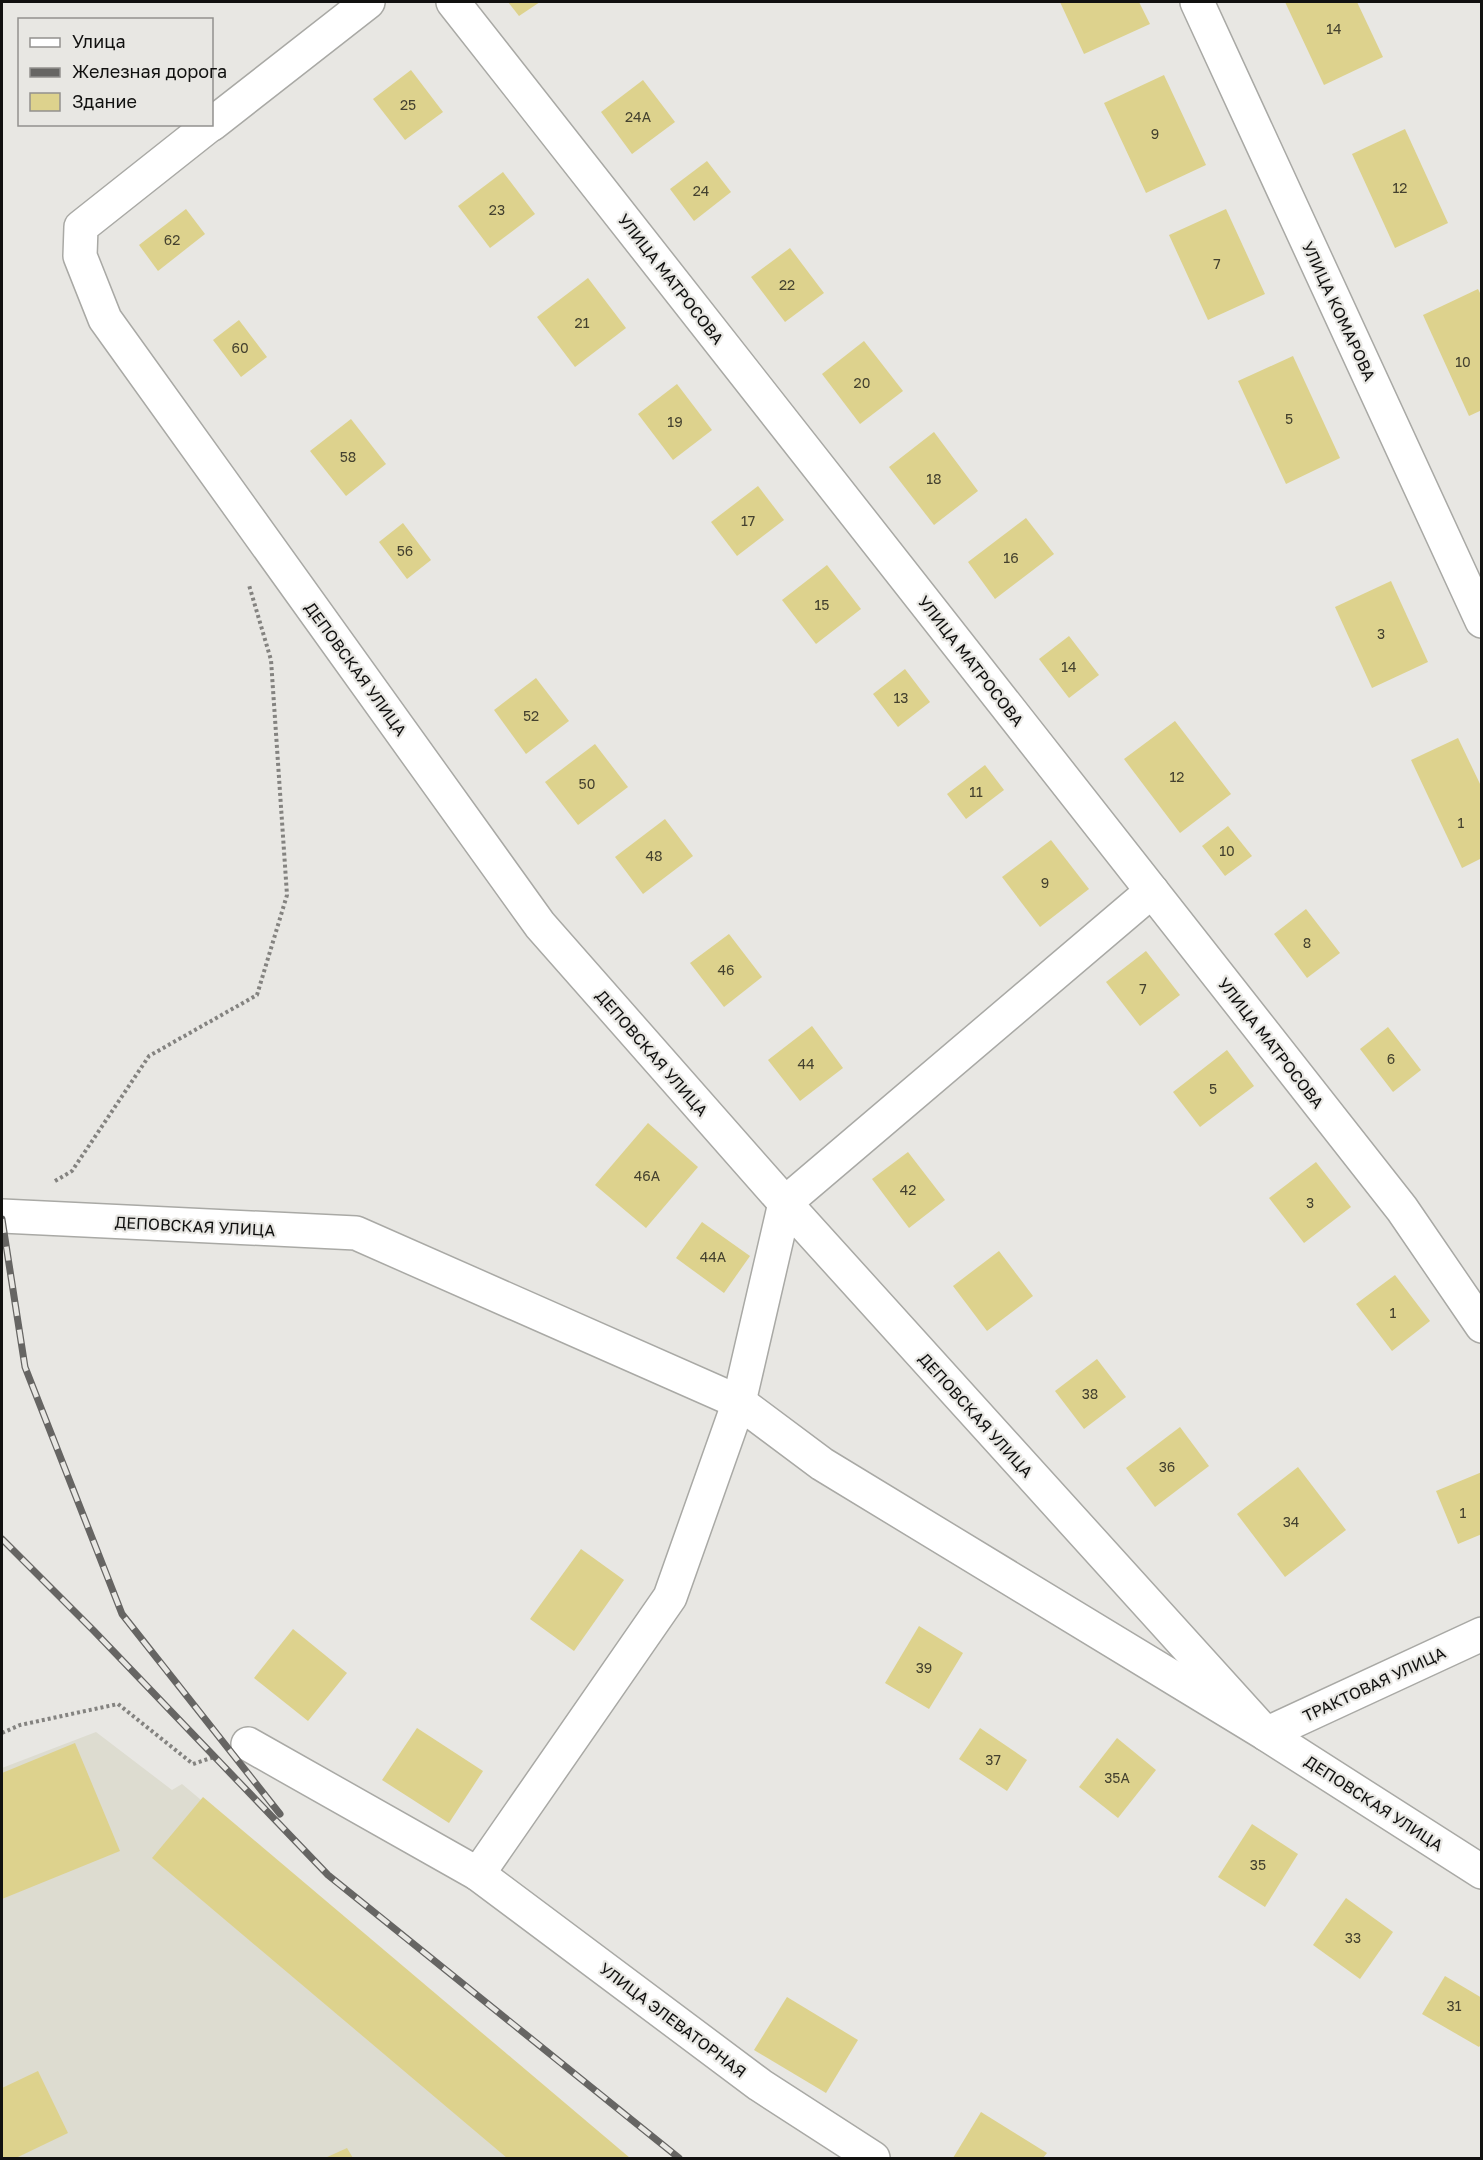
<svg xmlns="http://www.w3.org/2000/svg" width="1483" height="2160" viewBox="0 0 1483 2160" font-family="'Golos Text',sans-serif">
  <style>
    .built { fill: #dddcd0 }
    .building { fill: #ddd28d }
    .lines { fill: none; stroke-linecap: round; stroke-linejoin: round }
    .street-casing { stroke: #a9a9a5; stroke-width: 36 }
    .secondary-casing { stroke: #a9a9a5; stroke-width: 36 }
    .path { stroke: #848380; stroke-width: 4; stroke-dasharray: 3 3; stroke-linecap: butt }
    .street { stroke: #fff; stroke-width: 33 }
    .secondary { stroke: #fff; stroke-width: 33 }
    .rail-casing { stroke: #666563; stroke-width: 7 }
    .rail { stroke: #e8e7e3; stroke-width: 4.5; stroke-dasharray: 14; stroke-linecap: butt }
    .labels { text-anchor: middle; stroke-width: 4.5; stroke-linejoin: round; paint-order: stroke }
    .number-label { font-size: 14px; fill: #44412f }
    .street-label { font-size: 16px; fill: #111110; stroke: #e8e7e3 }
  </style>
  <rect width="100%" height="100%" fill="#e8e7e3"/>
  <polygon class="built" points="96,1732 172,1790 182,1784 628,2158 2,2158 2,1768"/>
  <g class="building">
    <polygon points="508,2 540,2 519,16"/>
    <polygon points="1060,2 1139,2 1150,24 1084,54"/>
    <polygon points="1285,2 1357,2 1383,57 1324,85"/>
    <polygon points="411,70 443,112 405,140 373,99"/>
    <polygon points="1164,75 1206,165 1146,193 1104,103"/>
    <polygon points="643,80 675,122 632,154 601,112"/>
    <polygon points="1405,129 1448,223 1395,248 1352,154"/>
    <polygon points="707,161 731,192 694,221 670,189"/>
    <polygon points="503,172 535,214 490,248 458,206"/>
    <polygon points="186,209 205,234 158,271 139,245"/>
    <polygon points="1226,209 1265,294 1208,320 1169,235"/>
    <polygon points="790,248 824,293 785,322 751,277"/>
    <polygon points="588,278 626,328 575,367 537,317"/>
    <polygon points="1478,289 1482,297 1482,410 1469,416 1423,315"/>
    <polygon points="239,320 267,357 241,377 213,340"/>
    <polygon points="864,341 903,391 860,424 822,374"/>
    <polygon points="1293,356 1340,458 1286,484 1238,381"/>
    <polygon points="677,384 712,430 673,460 638,414"/>
    <polygon points="351,419 386,464 346,496 310,451"/>
    <polygon points="934,432 978,491 934,525 889,467"/>
    <polygon points="758,486 784,520 737,556 711,522"/>
    <polygon points="1026,518 1054,554 995,599 968,562"/>
    <polygon points="403,523 431,560 407,579 379,542"/>
    <polygon points="827,565 861,609 816,644 782,600"/>
    <polygon points="1391,581 1428,662 1372,688 1335,607"/>
    <polygon points="1069,636 1099,675 1069,698 1039,659"/>
    <polygon points="905,669 930,702 898,727 873,694"/>
    <polygon points="536,678 569,721 526,754 494,710"/>
    <polygon points="1175,721 1231,794 1180,833 1124,759"/>
    <polygon points="1458,738 1482,788 1482,858 1462,868 1411,760"/>
    <polygon points="595,744 628,787 578,825 545,782"/>
    <polygon points="985,765 1004,790 966,819 947,794"/>
    <polygon points="665,819 693,856 643,894 615,857"/>
    <polygon points="1228,826 1252,856 1225,876 1202,846"/>
    <polygon points="1051,840 1089,889 1040,927 1002,877"/>
    <polygon points="1306,909 1340,953 1307,978 1274,934"/>
    <polygon points="729,934 762,977 724,1007 690,963"/>
    <polygon points="1146,951 1180,995 1140,1026 1106,982"/>
    <polygon points="812,1026 843,1068 800,1101 768,1060"/>
    <polygon points="1388,1027 1421,1070 1393,1092 1360,1049"/>
    <polygon points="1227,1050 1254,1086 1200,1127 1173,1092"/>
    <polygon points="648,1123 698,1167 646,1228 595,1185"/>
    <polygon points="908,1152 945,1200 909,1228 872,1179"/>
    <polygon points="1316,1162 1351,1207 1304,1243 1269,1198"/>
    <polygon points="702,1222 750,1256 724,1293 676,1258"/>
    <polygon points="999,1251 1033,1296 987,1331 953,1286"/>
    <polygon points="1395,1275 1430,1321 1392,1351 1356,1304"/>
    <polygon points="1097,1359 1126,1397 1084,1429 1055,1391"/>
    <polygon points="1180,1427 1209,1466 1155,1507 1126,1468"/>
    <polygon points="1298,1467 1346,1530 1285,1577 1237,1514"/>
    <polygon points="1482,1472 1482,1534 1458,1544 1436,1491"/>
    <polygon points="581,1549 624,1580 574,1651 530,1619"/>
    <polygon points="919,1626 963,1653 929,1709 885,1683"/>
    <polygon points="293,1629 347,1673 308,1721 254,1678"/>
    <polygon points="417,1728 483,1771 449,1823 382,1780"/>
    <polygon points="980,1728 1027,1760 1007,1791 959,1759"/>
    <polygon points="1117,1738 1156,1770 1118,1818 1079,1787"/>
    <polygon points="75,1743 120,1851 2,1899 2,1773"/>
    <polygon points="203,1797 630,2158 507,2158 152,1858"/>
    <polygon points="1252,1824 1298,1854 1265,1907 1218,1877"/>
    <polygon points="1346,1898 1393,1932 1360,1979 1313,1945"/>
    <polygon points="1445,1976 1482,1998 1482,2043 1479,2047 1422,2014"/>
    <polygon points="787,1997 858,2040 826,2093 754,2050"/>
    <polygon points="38,2071 68,2133 16,2158 2,2158 2,2088"/>
    <polygon points="981,2112 1047,2153 1043,2158 953,2158"/>
    <polygon points="347,2148 353,2158 325,2158"/>
  </g>
  <g class="lines">
    <defs>
      <g id="street">
        <polyline points="453,2 1402,1209 1482,1326"/>
        <polyline points="1197,2 1482,621"/>
        <polyline points="211,124 81,227 80,256 105,319 540,925 785,1203 1266,1734 1482,1872"/>
        <polyline points="212,124 368,2"/>
        <polyline points="248,1744 478,1874 670,1597 739,1402 785,1203 1152,891"/>
        <polyline points="478,1874 760,2085 873,2158"/>
      </g>
      <polyline id="secondary" points="2,1216 356,1233 739,1402 822,1464 1266,1734 1482,1634"/>
    </defs>
    <use href="#street" class="street-casing"/>
    <use href="#secondary" class="secondary-casing"/>
    <g class="path">
      <polyline points="55,1181 72,1171 149,1056 257,995 287,895 271,660 249,585"/>
      <polyline points="2,1733 20,1725 118,1704 193,1764 214,1757"/>
    </g>
    <use href="#street" class="street"/>
    <use href="#secondary" class="secondary"/>
    <defs>
      <g id="rail">
        <polyline points="2,1219 25,1367 122,1614 280,1814"/>
        <polyline points="2,1539 94,1631 328,1875 679,2158"/>
      </g>
    </defs>
    <use href="#rail" class="rail-casing"/>
    <use href="#rail" class="rail"/>
  </g>
  <g class="labels">
    <g class="number-label">
      <text x="1334" y="34">14</text>
      <text x="408" y="110">25</text>
      <text x="638" y="122">24А</text>
      <text x="1155" y="139">9</text>
      <text x="1400" y="193">12</text>
      <text x="701" y="196">24</text>
      <text x="497" y="215">23</text>
      <text x="172" y="245">62</text>
      <text x="1217" y="269">7</text>
      <text x="787" y="290">22</text>
      <text x="582" y="328">21</text>
      <text x="240" y="353">60</text>
      <text x="1463" y="367">10</text>
      <text x="862" y="388">20</text>
      <text x="1289" y="424">5</text>
      <text x="675" y="427">19</text>
      <text x="348" y="462">58</text>
      <text x="934" y="484">18</text>
      <text x="748" y="526">17</text>
      <text x="405" y="556">56</text>
      <text x="1011" y="563">16</text>
      <text x="822" y="610">15</text>
      <text x="1381" y="639">3</text>
      <text x="1069" y="672">14</text>
      <text x="901" y="703">13</text>
      <text x="531" y="721">52</text>
      <text x="1177" y="782">12</text>
      <text x="587" y="789">50</text>
      <text x="976" y="797">11</text>
      <text x="1461" y="828">1</text>
      <text x="1227" y="856">10</text>
      <text x="654" y="861">48</text>
      <text x="1045" y="888">9</text>
      <text x="1307" y="948">8</text>
      <text x="726" y="975">46</text>
      <text x="1143" y="994">7</text>
      <text x="1391" y="1064">6</text>
      <text x="806" y="1069">44</text>
      <text x="1213" y="1094">5</text>
      <text x="647" y="1181">46А</text>
      <text x="908" y="1195">42</text>
      <text x="1310" y="1208">3</text>
      <text x="713" y="1262">44А</text>
      <text x="1393" y="1318">1</text>
      <text x="1090" y="1399">38</text>
      <text x="1167" y="1472">36</text>
      <text x="1463" y="1518">1</text>
      <text x="1291" y="1527">34</text>
      <text x="924" y="1673">39</text>
      <text x="993" y="1765">37</text>
      <text x="1117" y="1783">35А</text>
      <text x="1258" y="1870">35</text>
      <text x="1353" y="1943">33</text>
      <text x="1454" y="2011">31</text>
    </g>
    <g class="street-label">
      <text transform="translate(671 279) rotate(52)" y="6">УЛИЦА МАТРОСОВА</text>
      <text transform="translate(1339 311) rotate(65)" y="6">УЛИЦА КОМАРОВА</text>
      <text transform="translate(971 661) rotate(52)" y="6">УЛИЦА МАТРОСОВА</text>
      <text transform="translate(356 669) rotate(54)" y="6">ДЕПОВСКАЯ УЛИЦА</text>
      <text transform="translate(1271 1043) rotate(52)" y="6">УЛИЦА МАТРОСОВА</text>
      <text transform="translate(652 1053) rotate(49)" y="6">ДЕПОВСКАЯ УЛИЦА</text>
      <text transform="translate(195 1226) rotate(3)" y="6">ДЕПОВСКАЯ УЛИЦА</text>
      <text transform="translate(976 1415) rotate(48)" y="6">ДЕПОВСКАЯ УЛИЦА</text>
      <text transform="translate(1374 1684) rotate(-25)" y="6">ТРАКТОВАЯ УЛИЦА</text>
      <text transform="translate(1374 1803) rotate(33)" y="6">ДЕПОВСКАЯ УЛИЦА</text>
      <text transform="translate(673 2020) rotate(37)" y="6">УЛИЦА ЭЛЕВАТОРНАЯ</text>
    </g>
  </g>
  <rect width="1483" height="2160" fill="none" stroke="#111110" stroke-width="6"/>
  <rect x="18" y="18" width="195" height="108" fill="#e8e7e3" stroke="#92918f" stroke-width="1.5"/>
  <rect x="30" y="38" width="30" height="9" fill="#ffffff" stroke="#92918f" stroke-width="1.5"/>
  <text x="72" y="48" font-size="18" fill="#111110">Улица</text>
  <rect x="30" y="68" width="30" height="9" fill="#666563" stroke="#92918f" stroke-width="1.5"/>
  <text x="72" y="78" font-size="18" fill="#111110">Железная дорога</text>
  <rect x="30" y="93" width="30" height="18" fill="#ddd28d" stroke="#92918f" stroke-width="1.5"/>
  <text x="72" y="108" font-size="18" fill="#111110">Здание</text>
</svg>
